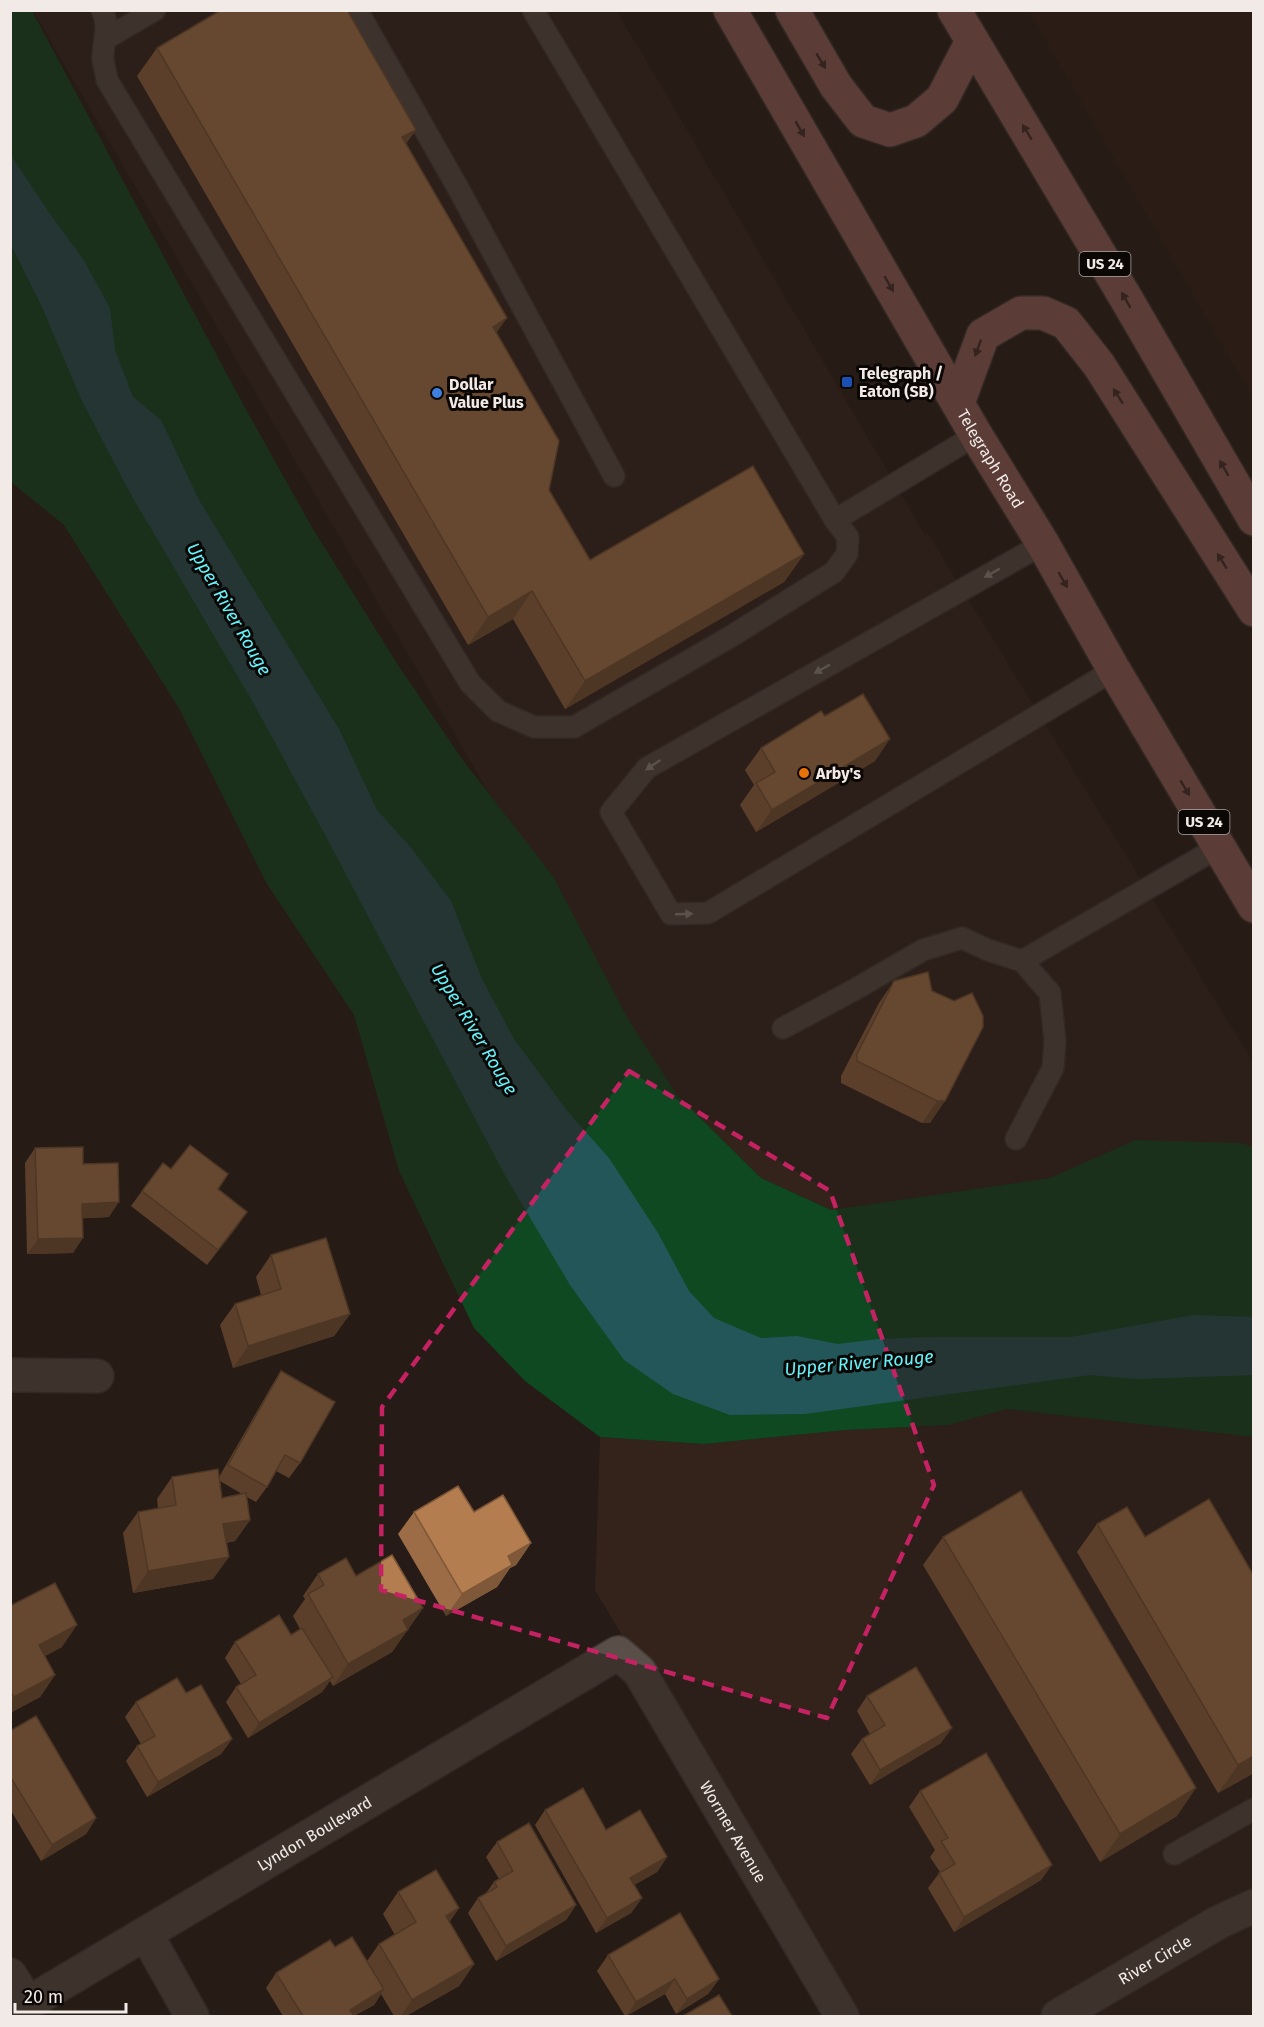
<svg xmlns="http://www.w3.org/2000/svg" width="1264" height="2027" viewBox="0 0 1264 2027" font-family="'Fira Sans',sans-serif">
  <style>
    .built { fill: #34231b }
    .industrial { fill: #312118 }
    .green { fill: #0e4922 }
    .water { fill: #225659 }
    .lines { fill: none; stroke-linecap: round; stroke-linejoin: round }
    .service-casing { stroke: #413835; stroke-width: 24 }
    .minor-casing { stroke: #413835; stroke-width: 36 }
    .primary-casing { stroke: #413835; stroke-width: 36 }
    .service { stroke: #5a4e48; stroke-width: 21 }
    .minor { stroke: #5a4e48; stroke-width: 33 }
    .primary { stroke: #9c655f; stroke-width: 33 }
    .wall { fill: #9b6c45; fill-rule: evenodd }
    .shaded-wall { fill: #7e5838 }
    .building { fill: #b47d50; stroke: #7e5838; stroke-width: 1.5 }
    .oneway { fill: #452d29 }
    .oneway2 { fill: #9e948f }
    .marked { fill: none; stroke: #c42262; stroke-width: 4.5; stroke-dasharray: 12 8; stroke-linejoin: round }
    .transit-dot { fill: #1a4fb4; stroke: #0b0705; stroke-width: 2 }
    .shop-dot { fill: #3f7fe0; stroke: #0b0705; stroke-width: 2 }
    .food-dot { fill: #e8710a; stroke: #0b0705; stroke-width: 2 }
    .labels { text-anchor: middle; stroke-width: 6; stroke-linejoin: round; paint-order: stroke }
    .shield { fill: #0b0705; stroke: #aca6a2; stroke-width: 1.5 }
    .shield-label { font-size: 15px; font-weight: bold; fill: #f1eae6 }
    .poi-label { font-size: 16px; font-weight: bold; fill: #f1eae6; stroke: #0b0705; text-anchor: start }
    .street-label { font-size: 16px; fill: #f1eae6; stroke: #0b0705 }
    .water-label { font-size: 18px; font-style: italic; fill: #64f2fb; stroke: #0b0705 }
  </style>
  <rect width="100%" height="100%" fill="#261b16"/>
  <g class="built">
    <polygon points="33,11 617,11 925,535 928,534 1253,1062 1253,1154 1135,1140 1050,1178 831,1210 761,1178 677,1095 627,1017 553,876 493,800"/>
    <polygon points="1007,1409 1253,1437 1253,2016 850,2016 595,1590 600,1437 704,1444 846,1430 949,1425"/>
  </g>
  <polygon class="industrial" points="1029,11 1253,11 1253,397"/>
  <polygon class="green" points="10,11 32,11 244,406 313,529 398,665 462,759 553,876 627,1017 677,1095 761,1178 831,1210 1050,1178 1135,1140 1241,1143 1253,1147 1253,1437 1007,1409 949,1425 846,1430 704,1444 600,1437 525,1381 474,1328 399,1171 354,1015 267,884 180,710 64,525 11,482"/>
  <polygon class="water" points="10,154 50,214 83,259 110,308 115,350 133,397 161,420 199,500 339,729 377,810 412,849 451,901 482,979 514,1039 568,1112 609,1158 658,1233 689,1291 714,1318 761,1338 797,1336 838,1344 878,1339 930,1337 1071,1337 1194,1315 1253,1317 1253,1375 1137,1379 1090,1375 805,1414 730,1415 673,1394 624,1360 570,1285 506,1177 322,829 254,704 129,491 82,401 42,307 11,245"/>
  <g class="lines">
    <defs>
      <g id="service">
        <path d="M102,10C111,27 102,43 103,60C104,66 106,73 107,80L470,683L498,711L534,727H574L730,637L834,572L847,554L848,537L835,520"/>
        <polyline points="357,10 458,188 614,476"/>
        <polyline points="533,10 835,520 976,435"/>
        <polyline points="107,38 155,10"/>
        <polyline points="1043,544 647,768 611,812 671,914 708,913 1114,670"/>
        <polyline points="783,1028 852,991 923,950 962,938 988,950 1022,961"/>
        <polyline points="1016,1139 1053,1068 1055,1041 1050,993 1022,961 1219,847"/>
        <polyline points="1174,1854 1254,1809"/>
      </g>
      <g id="minor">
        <polyline points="10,1375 97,1376"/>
        <polyline points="146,1934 192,2016"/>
        <polyline points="10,1975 28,2004"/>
        <path id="s1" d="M10,2014L618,1653L639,1671L842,2016"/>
        <path id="s2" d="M1058,2016L1219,1922L1254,1906"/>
      </g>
      <g id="primary">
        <path id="s3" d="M730,10L976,435L1043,544L1114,670L1254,906"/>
        <polyline points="792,10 836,86 863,121 890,130 916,121 942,99 972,41"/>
        <polyline points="954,10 1127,300 1254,519"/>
        <polyline points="958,403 983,335 1021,313 1043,313 1066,323 1099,365 1254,610"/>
      </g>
    </defs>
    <use href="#service" class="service-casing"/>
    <use href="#minor" class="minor-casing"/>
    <use href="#primary" class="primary-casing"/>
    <use href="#service" class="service"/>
    <use href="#minor" class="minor"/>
    <use href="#primary" class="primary"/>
  </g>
  <g class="wall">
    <polygon points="157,48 406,144 496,333 549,490 590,560 804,554 784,582 565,709 513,619 468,645 137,76"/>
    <polygon points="825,716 875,761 756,832 740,805 754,785 745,770 761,748"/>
    <polygon points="894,981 932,991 983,1016 930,1123 922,1123 841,1083 841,1076 879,1003"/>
    <polygon points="35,1148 109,1217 83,1218 73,1253 27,1254 25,1163"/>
    <polygon points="171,1169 218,1189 247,1212 207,1265 131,1206 142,1191"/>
    <polygon points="271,1255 350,1314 334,1336 233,1368 220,1325 235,1304 261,1295 256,1277"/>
    <path d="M281,1371L300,1463L289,1478L276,1471L267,1487L256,1502L247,1497L250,1520L235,1541L226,1543L213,1579L133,1593L123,1533L138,1512L158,1508L157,1499L172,1477H219L271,1387ZM220,1481L242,1494L222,1498Z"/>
    <polygon points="414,1512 474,1512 531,1543 516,1565 510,1568 497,1587 446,1616 398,1534"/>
    <polygon points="1097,1524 1145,1537 1254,1576 1254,1773 1218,1793 1077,1552"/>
    <polygon points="943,1537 1177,1816 1100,1862 923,1565"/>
    <polygon points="318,1574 356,1576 423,1608 392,1652 333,1686 330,1681 322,1692 248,1738 226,1702 236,1687 241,1684 225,1658 235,1642 291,1635 300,1629 293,1616 305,1599 303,1596"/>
    <polygon points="10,1606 62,1647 45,1656 55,1675 40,1697 10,1713"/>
    <polygon points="186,1693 232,1739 221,1754 147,1797 126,1761 137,1746 141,1744 125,1717 136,1702"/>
    <polygon points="867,1696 941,1743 870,1785 851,1754 862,1739 870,1734 857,1711"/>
    <polygon points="10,1731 96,1818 86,1834 41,1861 10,1809"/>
    <polygon points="920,1791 1041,1880 954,1932 928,1888 940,1872 930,1857 935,1850 909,1807"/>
    <polygon points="545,1810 606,1830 667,1857 657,1872 634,1885 642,1898 631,1913 596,1933 535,1825"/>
    <polygon points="497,1842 576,1905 566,1920 496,1961 468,1913 478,1898 486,1893 494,1882 499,1879 486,1857"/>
    <polygon points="398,1892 459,1908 449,1922 474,1964 459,1986 406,2016 394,2016 381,1994 374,2005 354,2016 283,2016 266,1988 276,1973 335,1947 367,1961 379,1944 395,1935 383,1914"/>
    <polygon points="608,1955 719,1979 708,1994 676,2014 665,1994 626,2016 625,2016 597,1971"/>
  </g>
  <g class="shaded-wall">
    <polygon points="416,130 396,158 402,137"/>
    <polygon points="507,318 487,346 493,327"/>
    <polygon points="804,554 784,582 565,709 585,681"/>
    <polygon points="532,591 513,619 468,645 488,617"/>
    <polygon points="890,739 875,761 756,832 772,810"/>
    <polygon points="937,1101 945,1101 930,1123 922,1123"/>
    <polygon points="119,1202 109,1217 72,1219 82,1204"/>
    <polygon points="247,1212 237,1227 207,1265 218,1250"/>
    <polygon points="83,1238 73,1253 27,1254 38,1239"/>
    <polygon points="350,1314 334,1336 233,1368 248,1346"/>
    <polygon points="250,1520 235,1541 208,1546 223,1524"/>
    <polygon points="531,1543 516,1565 510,1568 497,1587 446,1616 462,1594 508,1556"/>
    <polygon points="229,1557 213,1579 133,1593 148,1571"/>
    <polygon points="423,1608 392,1652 333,1686 348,1664 403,1620"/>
    <polygon points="77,1625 62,1647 23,1667 39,1645"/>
    <polygon points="55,1675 40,1697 10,1713 10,1702 14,1697"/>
    <polygon points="333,1677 322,1692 248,1738 259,1723"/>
    <polygon points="952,1728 941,1743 870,1785 880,1770"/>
    <polygon points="232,1739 221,1754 147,1797 158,1782"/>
    <polygon points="1254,1756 1254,1773 1218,1793 1238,1765"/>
    <polygon points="1196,1788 1177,1816 1100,1862 1120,1834"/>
    <polygon points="96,1818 86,1834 41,1861 52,1845"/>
    <polygon points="667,1857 657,1872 620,1893 630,1878"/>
    <polygon points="1052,1865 1041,1880 954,1932 964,1917"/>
    <polygon points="642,1898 631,1913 596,1933 607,1918"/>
    <polygon points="576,1905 566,1920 496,1961 506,1946"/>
    <polygon points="459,1908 444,1930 446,1916"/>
    <polygon points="474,1964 459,1986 406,2016 401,2016 412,2000"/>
    <polygon points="675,1979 665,1994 626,2016 636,2002"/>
    <polygon points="719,1979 708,1994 676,2014 687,1999"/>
    <polygon points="384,1989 374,2005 353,2016 350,2010"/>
  </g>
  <g class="building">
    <polygon points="221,10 347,10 416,130 402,137 507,318 493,327 559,441 549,490 590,560 753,466 804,554 585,681 532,591 488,617 157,48"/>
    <polygon points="863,694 890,739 772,810 756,783 775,772 761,748 821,711 825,716"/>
    <polygon points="928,972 932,991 954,1001 972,993 983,1016 983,1027 945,1101 937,1101 857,1061 857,1054 894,981"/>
    <polygon points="190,1145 228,1174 218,1189 247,1212 218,1250 142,1191 163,1163 171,1169"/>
    <polygon points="83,1147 83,1164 118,1163 119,1202 82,1204 83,1238 38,1239 35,1148"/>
    <polygon points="326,1238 350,1314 248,1346 235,1304 281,1289 271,1255"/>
    <polygon points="281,1371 335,1402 300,1463 285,1455 267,1487 228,1465"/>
    <polygon points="218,1469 222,1498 246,1493 250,1520 223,1524 229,1557 148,1571 138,1512 176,1505 172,1477"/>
    <polygon points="458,1486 474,1512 503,1495 531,1543 508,1556 512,1565 462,1594 414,1512"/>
    <polygon points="1021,1491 1196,1788 1120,1834 943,1537"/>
    <polygon points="1209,1499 1254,1576 1254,1756 1238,1765 1097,1524 1127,1507 1145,1537"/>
    <polygon points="392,1555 423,1608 403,1620 408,1630 348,1664 308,1594 324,1585 318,1574 346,1558 356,1576"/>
    <polygon points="55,1583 77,1625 39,1645 55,1675 14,1697 10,1691 10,1606"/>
    <polygon points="279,1615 291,1635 302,1628 333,1677 259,1723 236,1687 256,1675 235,1642"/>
    <polygon points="916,1667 952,1728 880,1770 862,1739 885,1725 867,1696"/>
    <polygon points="177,1678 186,1693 201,1685 232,1739 158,1782 137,1746 155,1736 136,1702"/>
    <polygon points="36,1716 96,1818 52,1845 10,1776 10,1731"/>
    <polygon points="986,1753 1052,1865 964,1917 939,1873 955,1864 941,1841 948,1838 920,1791"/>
    <polygon points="583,1788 606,1830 640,1810 667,1857 630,1878 642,1898 607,1918 545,1810"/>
    <polygon points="529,1823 576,1905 506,1946 478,1898 497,1887 494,1882 513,1871 497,1842"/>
    <polygon points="436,1870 459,1908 446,1916 474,1964 412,2000 379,1944 416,1922 398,1892"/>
    <polygon points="680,1913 719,1979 687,1999 675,1979 636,2002 608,1955"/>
    <polygon points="352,1937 384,1989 350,2010 354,2016 303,2016 276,1973 330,1940 335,1947"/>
    <polygon points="719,1995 732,2016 683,2016"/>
  </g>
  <defs><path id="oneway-solid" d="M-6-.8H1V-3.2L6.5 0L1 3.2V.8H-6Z" transform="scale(1.5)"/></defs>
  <g class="oneway">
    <use href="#oneway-solid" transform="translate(821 61) rotate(59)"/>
    <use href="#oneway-solid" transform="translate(800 129) rotate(60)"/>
    <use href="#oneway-solid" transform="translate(1027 132) rotate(-121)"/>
    <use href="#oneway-solid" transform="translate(889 284) rotate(60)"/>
    <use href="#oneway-solid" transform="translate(1126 300) rotate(-120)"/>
    <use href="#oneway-solid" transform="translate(978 348) rotate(110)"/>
    <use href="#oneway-solid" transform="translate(1118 396) rotate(-122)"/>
    <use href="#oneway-solid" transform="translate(1224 468) rotate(-120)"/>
    <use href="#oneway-solid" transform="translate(1222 561) rotate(-122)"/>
    <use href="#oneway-solid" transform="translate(1063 580) rotate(60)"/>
    <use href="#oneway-solid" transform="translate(1185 788) rotate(59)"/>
  </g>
  <g class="oneway2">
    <use href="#oneway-solid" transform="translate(992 573) rotate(151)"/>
    <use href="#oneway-solid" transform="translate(822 669) rotate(151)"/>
    <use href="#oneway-solid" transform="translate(653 765) rotate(146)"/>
    <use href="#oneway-solid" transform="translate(684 914) rotate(-2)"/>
  </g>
  <path d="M0 0H1264V2027H0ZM629,1071L830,1191L934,1485L827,1718L381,1590L382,1407Z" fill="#261b16" fill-opacity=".55" fill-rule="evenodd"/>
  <path class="marked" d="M629,1071L830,1191L934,1485L827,1718L381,1590L382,1407Z"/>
  <rect class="transit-dot" x="841" y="376" width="12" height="12" rx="3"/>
  <circle class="shop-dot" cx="437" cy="393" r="6"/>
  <circle class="food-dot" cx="804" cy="773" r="6"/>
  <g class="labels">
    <g class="shield">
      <rect x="1079.5" y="252" width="51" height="24" rx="4.5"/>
      <rect x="1178.5" y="810" width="51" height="24" rx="4.5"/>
    </g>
    <g class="shield-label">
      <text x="1105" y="269">US 24</text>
      <text x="1204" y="827">US 24</text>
    </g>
    <g class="poi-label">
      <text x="859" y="379">Telegraph /<tspan x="859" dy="18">Eaton (SB)</tspan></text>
      <text x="449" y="390">Dollar<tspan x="449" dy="18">Value Plus</tspan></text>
      <text x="816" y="779">Arby's</text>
    </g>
    <g class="street-label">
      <text dy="6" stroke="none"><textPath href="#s3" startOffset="519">Telegraph Road</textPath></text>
      <text dy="6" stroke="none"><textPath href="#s1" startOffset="921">Wormer Avenue</textPath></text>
      <text dy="6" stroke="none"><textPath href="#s1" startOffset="354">Lyndon Boulevard</textPath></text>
      <text dy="6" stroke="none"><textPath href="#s2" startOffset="112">River Circle</textPath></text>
    </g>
    <g class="water-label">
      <text transform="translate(229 609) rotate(60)" y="6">Upper River Rouge</text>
      <text transform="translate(474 1029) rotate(59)" y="6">Upper River Rouge</text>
      <text transform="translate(859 1363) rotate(-5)" y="6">Upper River Rouge</text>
    </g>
  </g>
  <rect width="1264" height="2027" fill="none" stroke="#f1eae6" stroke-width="24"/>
  <path d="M15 2003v9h111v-9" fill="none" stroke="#f1eae6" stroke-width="3"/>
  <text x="24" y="2003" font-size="18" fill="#f1eae6" stroke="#0b0705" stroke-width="4.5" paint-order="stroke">20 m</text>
</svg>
